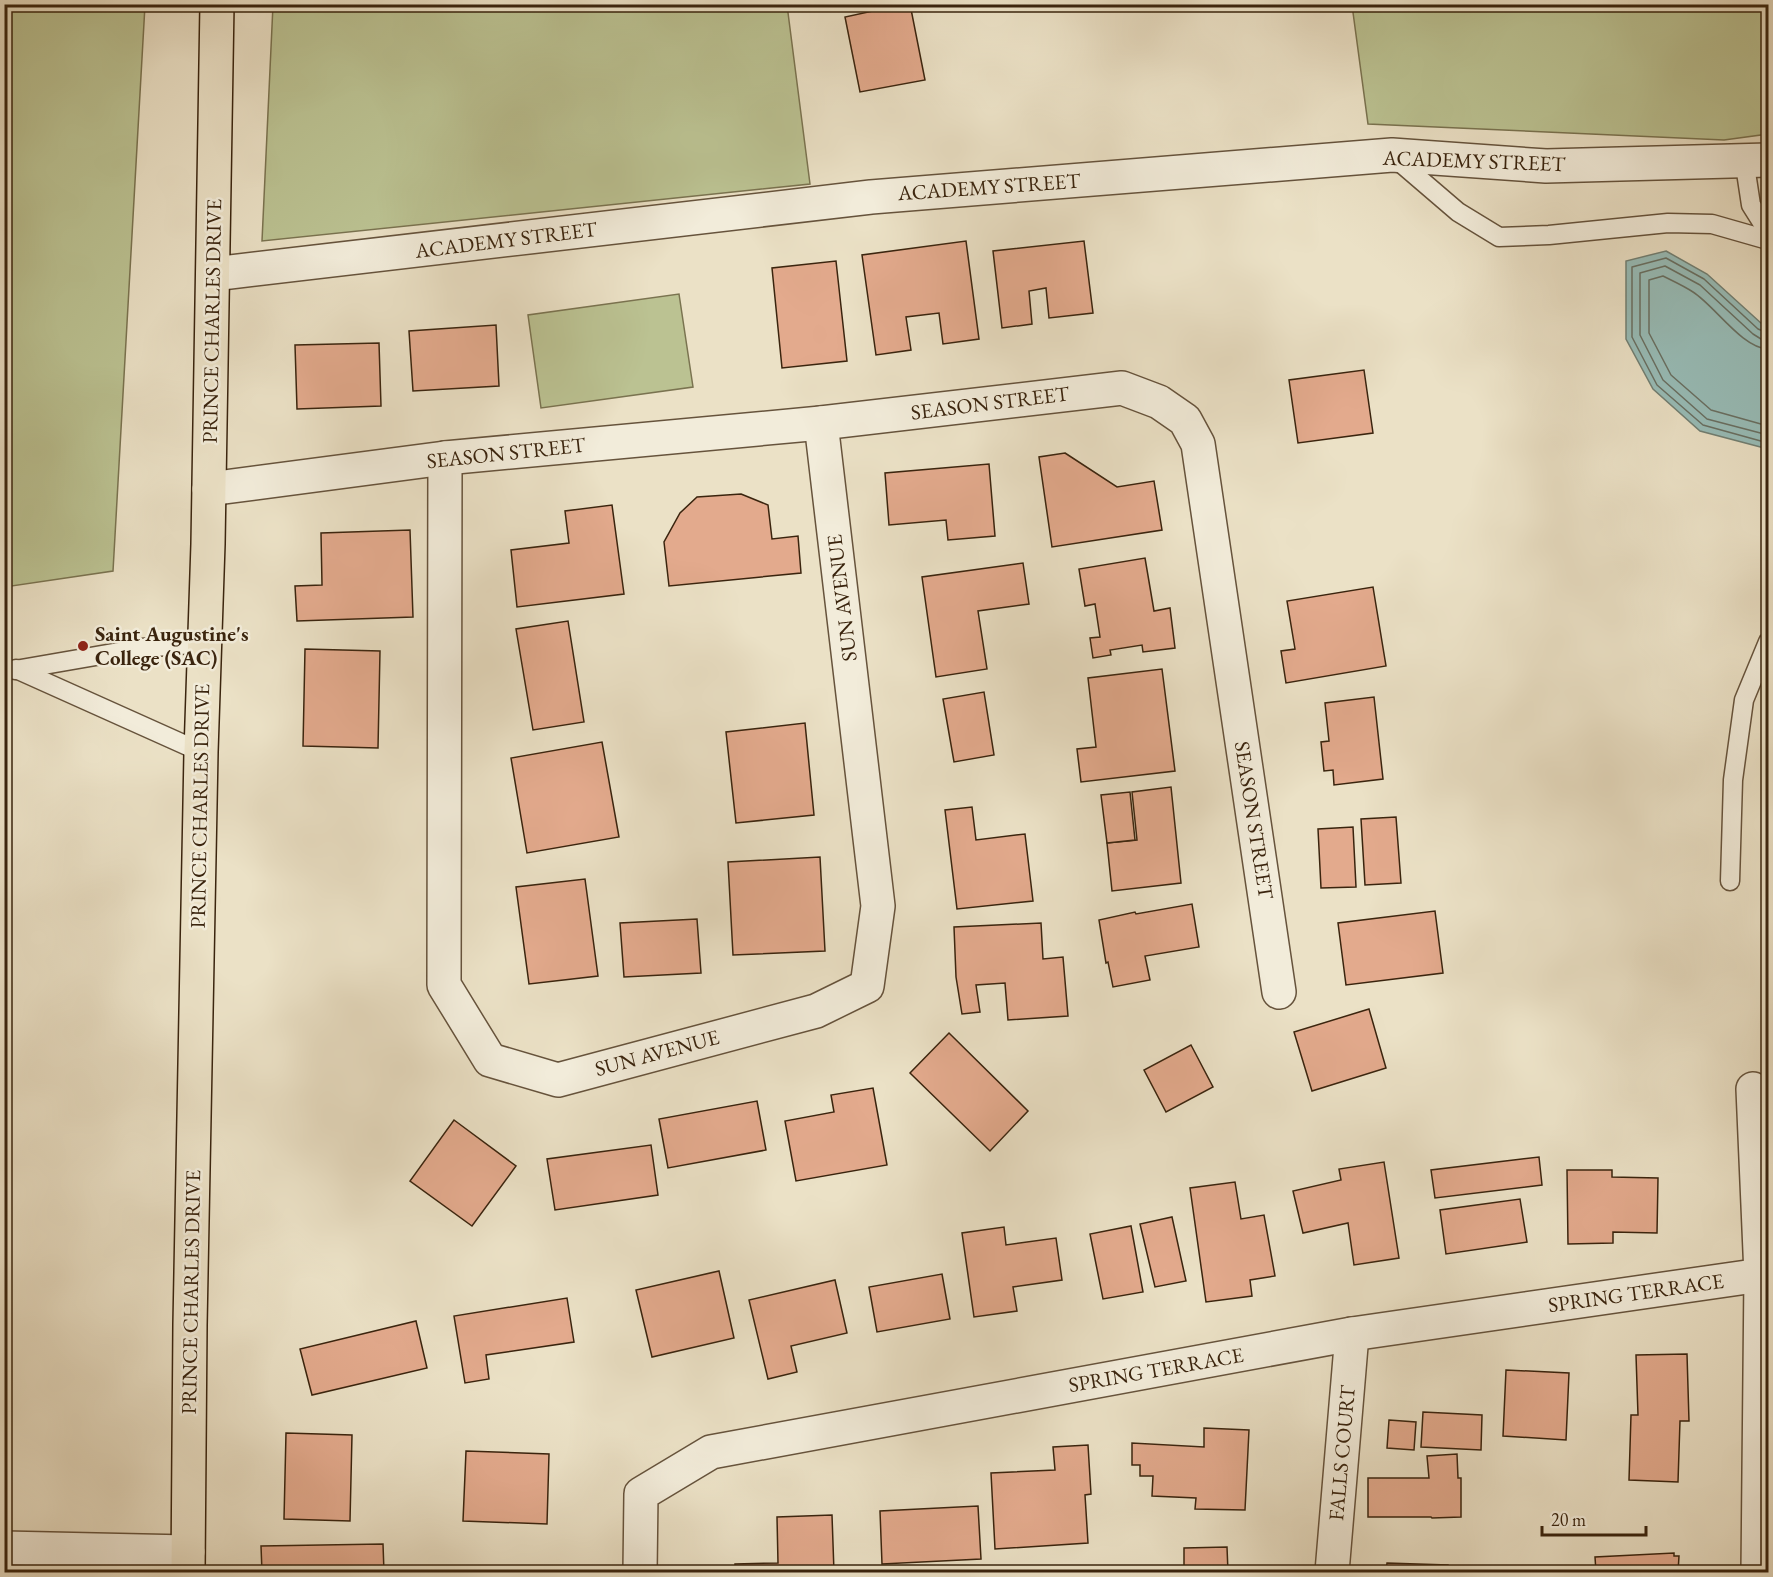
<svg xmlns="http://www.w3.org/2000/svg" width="1773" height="1577" viewBox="0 0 1773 1577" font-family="'EB Garamond',serif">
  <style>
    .green { fill: #bbc292; stroke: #7a7350; stroke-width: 1.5 }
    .water { fill: #98bdb8; stroke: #728074; stroke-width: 1.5 }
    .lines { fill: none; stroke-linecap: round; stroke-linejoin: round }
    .shore { stroke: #697063; stroke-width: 1.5 }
    .building { fill: #e3aa8d; stroke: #3a240e; stroke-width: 1.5 }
    .service-casing { stroke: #66533c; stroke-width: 21 }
    .minor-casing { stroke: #66533c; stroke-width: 36 }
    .trunk-casing { stroke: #3a240e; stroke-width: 36 }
    .service { stroke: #f2ecda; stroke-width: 18 }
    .minor { stroke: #f2ecda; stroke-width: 33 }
    .trunk { stroke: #ebe1c6; stroke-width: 33 }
    .poi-dot { fill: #8f2418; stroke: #f2ecda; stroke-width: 2 }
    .labels { text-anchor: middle; stroke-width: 5; stroke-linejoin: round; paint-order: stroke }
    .street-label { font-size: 21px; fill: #3a240e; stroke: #f2ecda }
    .poi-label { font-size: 21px; font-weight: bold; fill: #3a240e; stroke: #f2ecda; text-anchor: start }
  </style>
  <rect width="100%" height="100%" fill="#ebe1c6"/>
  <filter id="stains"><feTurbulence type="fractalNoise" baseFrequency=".00333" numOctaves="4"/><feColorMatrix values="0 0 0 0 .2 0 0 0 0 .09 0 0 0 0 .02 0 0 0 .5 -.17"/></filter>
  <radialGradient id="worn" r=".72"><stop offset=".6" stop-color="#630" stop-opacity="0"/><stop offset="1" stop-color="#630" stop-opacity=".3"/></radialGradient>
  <g class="green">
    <polygon points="4,5 145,5 113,571 5,587"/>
    <polygon points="273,5 787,5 810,184 262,241"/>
    <polygon points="1352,5 1768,5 1768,134 1724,140 1368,124"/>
    <polygon points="679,294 693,387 541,408 528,315"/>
  </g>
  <polygon class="water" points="1666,251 1707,274 1762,324 1768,328 1768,449 1700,431 1653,389 1626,339 1626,261"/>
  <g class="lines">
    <g class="shore">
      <polyline points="1768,333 1758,329 1704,279 1666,258 1632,267 1632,337 1657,385 1703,425 1768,443"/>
      <polyline points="1768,340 1761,339 1753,334 1700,285 1665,266 1640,273 1640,335 1663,380 1707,419 1768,435"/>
      <path d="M1768,349C1742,348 1715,306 1693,292C1684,286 1673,281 1663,276L1649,280V333L1671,375L1711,410L1768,426"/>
    </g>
  </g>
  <g class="building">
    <polygon points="905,4 910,4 925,80 860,92 845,17"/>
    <polygon points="966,241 979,339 943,344 939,313 906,317 911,350 876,355 862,255"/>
    <polygon points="1084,241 1093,313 1049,318 1046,288 1029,291 1032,324 1002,328 993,251"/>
    <polygon points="836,261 847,361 782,368 772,268"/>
    <polygon points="496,325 499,386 413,391 409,331"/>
    <polygon points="379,343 381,406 297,409 295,345"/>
    <polygon points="1364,370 1373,433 1298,443 1289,380"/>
    <polygon points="1065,453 1117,487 1154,481 1162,530 1052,547 1039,457"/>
    <polygon points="989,464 995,536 948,540 946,520 889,525 885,473"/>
    <polygon points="741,494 768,505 772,539 798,536 801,573 669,586 664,542 680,513 697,497"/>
    <polygon points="612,505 624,594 517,607 511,550 569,543 565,511"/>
    <polygon points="410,530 413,617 297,621 295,586 322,585 321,533"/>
    <polygon points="1145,558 1154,611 1170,608 1175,648 1143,652 1142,645 1110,650 1111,655 1093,658 1090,638 1100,637 1095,604 1085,606 1079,569"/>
    <polygon points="1023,563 1029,604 978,611 987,669 936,677 922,577"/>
    <polygon points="1373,587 1386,666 1286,683 1281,651 1295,649 1287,601"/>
    <polygon points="568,621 584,722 533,730 516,629"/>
    <polygon points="305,649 380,651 378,748 303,746"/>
    <polygon points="1162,669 1175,771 1081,782 1077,749 1096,747 1088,678"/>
    <polygon points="984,692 994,755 954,762 943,699"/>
    <polygon points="1374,697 1383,779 1334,785 1333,770 1324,771 1321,742 1329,741 1325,703"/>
    <polygon points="805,723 814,815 736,823 726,732"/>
    <polygon points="602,742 619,837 527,853 511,758"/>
    <polygon points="1171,787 1181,883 1112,891 1107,843 1137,840 1132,792"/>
    <polygon points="1130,792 1135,840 1107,843 1101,795"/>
    <polygon points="972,807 976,840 1025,834 1033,901 957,909 945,810"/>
    <polygon points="1396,817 1401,883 1365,885 1361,819"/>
    <polygon points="1353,827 1356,887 1321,888 1318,829"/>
    <polygon points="820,857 825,951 733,955 728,862"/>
    <polygon points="585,879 598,976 529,984 516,887"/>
    <polygon points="1192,904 1199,947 1145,956 1150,980 1113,987 1108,962 1106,963 1099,920 1135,912 1136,914"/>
    <polygon points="1435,911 1443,973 1346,985 1338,923"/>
    <polygon points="697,919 701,973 624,977 620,923"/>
    <polygon points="1041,923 1043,959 1063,957 1068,1016 1008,1020 1005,983 976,985 980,1012 962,1014 956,977 954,927"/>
    <polygon points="1369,1009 1386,1068 1312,1091 1294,1032"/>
    <polygon points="949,1033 1028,1111 990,1151 910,1073"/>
    <polygon points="1191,1045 1213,1087 1166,1112 1144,1070"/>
    <polygon points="873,1088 887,1165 796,1181 785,1121 834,1112 831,1095"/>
    <polygon points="757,1101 766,1150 668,1168 659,1119"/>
    <polygon points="454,1120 516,1166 472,1226 410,1181"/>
    <polygon points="651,1145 658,1195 555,1210 547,1159"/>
    <polygon points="1539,1157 1542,1185 1435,1198 1431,1170"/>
    <polygon points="1384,1162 1399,1258 1354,1265 1348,1223 1303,1233 1293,1191 1341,1180 1339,1169"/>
    <polygon points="1567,1170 1612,1170 1612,1177 1658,1178 1657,1233 1613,1232 1613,1243 1568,1244"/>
    <polygon points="1235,1182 1241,1219 1264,1215 1275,1276 1250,1280 1252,1296 1206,1302 1190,1188"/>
    <polygon points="1520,1199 1527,1242 1446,1254 1440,1210"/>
    <polygon points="1172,1217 1186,1281 1155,1287 1140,1224"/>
    <polygon points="1131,1226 1143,1292 1103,1299 1090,1234"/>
    <polygon points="1004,1227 1006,1245 1056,1238 1062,1280 1013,1287 1017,1311 974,1317 962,1233"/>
    <polygon points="719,1271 734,1338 652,1357 636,1290"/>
    <polygon points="942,1274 950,1319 877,1332 869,1287"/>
    <polygon points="835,1280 847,1333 791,1346 797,1372 768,1379 749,1300"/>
    <polygon points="567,1298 574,1342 486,1355 489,1379 465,1383 454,1316"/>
    <polygon points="416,1321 427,1368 312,1395 300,1349"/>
    <polygon points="1687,1354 1689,1421 1680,1421 1678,1482 1629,1480 1631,1415 1638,1415 1636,1355"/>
    <polygon points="1506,1370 1569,1373 1566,1440 1503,1436"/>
    <polygon points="1423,1412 1482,1415 1481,1450 1421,1447"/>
    <polygon points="1389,1420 1416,1422 1414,1450 1387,1448"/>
    <polygon points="1204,1428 1249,1430 1245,1510 1195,1509 1196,1498 1152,1496 1153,1476 1140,1476 1140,1465 1132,1465 1132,1443 1204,1447"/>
    <polygon points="286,1433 352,1435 350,1521 284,1519"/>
    <polygon points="1088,1445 1091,1494 1085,1495 1088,1543 995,1549 991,1473 1055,1470 1053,1447"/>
    <polygon points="466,1451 549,1454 547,1524 463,1521"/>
    <polygon points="1457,1454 1458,1478 1461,1478 1461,1517 1432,1518 1431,1517 1368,1517 1368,1478 1429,1478 1427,1456"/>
    <polygon points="978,1506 981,1559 882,1564 880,1511"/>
    <polygon points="832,1515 834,1572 735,1572 735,1564 778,1563 777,1517"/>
    <polygon points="383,1544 384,1572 262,1572 261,1546"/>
    <polygon points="1227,1547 1228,1572 1184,1572 1184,1548"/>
    <polygon points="1674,1553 1674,1556 1679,1556 1678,1572 1596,1572 1595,1557"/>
    <polygon points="1387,1563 1448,1565 1448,1572 1386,1572"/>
    <polygon points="1471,1567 1517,1567 1518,1572 1471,1572"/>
  </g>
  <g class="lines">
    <defs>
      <g id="service">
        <polyline points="1395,158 1458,212 1499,237 1549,235 1668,223 1712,224 1768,240"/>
        <polyline points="1744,159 1751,205 1768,232"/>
        <polyline points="16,669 201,752"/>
        <polyline points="15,670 142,648 204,643"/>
        <polyline points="1730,881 1733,780 1744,700 1768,642"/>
      </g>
      <g id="minor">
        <polyline points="213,274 871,197 1392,155 1546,166 1768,160"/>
        <polyline points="445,458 444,985 490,1060 558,1080 816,1011 867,986 878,906 821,423"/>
        <polyline points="209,489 445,458 821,423 1122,388 1159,402 1185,420 1198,444 1279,992"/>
        <polyline points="1753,1089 1761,1275 1758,1572"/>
        <polyline points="4,1548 188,1552"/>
        <polyline points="640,1572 641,1494 711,1452 1352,1334 1761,1275"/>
        <polyline points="1332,1572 1352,1334"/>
      </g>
      <polyline id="trunk" points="188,1572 190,1325 201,752 208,544 217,4"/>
    </defs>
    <use href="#service" class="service-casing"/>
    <use href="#minor" class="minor-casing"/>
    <use href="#trunk" class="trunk-casing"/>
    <use href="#service" class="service"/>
    <use href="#minor" class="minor"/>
    <use href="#trunk" class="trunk"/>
  </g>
  <circle class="poi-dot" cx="83" cy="646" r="6"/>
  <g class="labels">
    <g class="street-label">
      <text transform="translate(1474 161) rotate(2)" y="7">ACADEMY STREET</text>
      <text transform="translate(989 187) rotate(-4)" y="7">ACADEMY STREET</text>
      <text transform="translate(506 240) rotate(-7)" y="7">ACADEMY STREET</text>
      <text transform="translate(212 321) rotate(-89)" y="7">PRINCE CHARLES DRIVE</text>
      <text transform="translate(990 403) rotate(-7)" y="7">SEASON STREET</text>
      <text transform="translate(506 453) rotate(-6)" y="7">SEASON STREET</text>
      <text transform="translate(842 598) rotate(-97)" y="7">SUN AVENUE</text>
      <text transform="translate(200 806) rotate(-89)" y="7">PRINCE CHARLES DRIVE</text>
      <text transform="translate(1254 820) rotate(81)" y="7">SEASON STREET</text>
      <text transform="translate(657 1053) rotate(-15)" y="7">SUN AVENUE</text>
      <text transform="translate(191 1292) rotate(-89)" y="7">PRINCE CHARLES DRIVE</text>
      <text transform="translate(1636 1293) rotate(-8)" y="7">SPRING TERRACE</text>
      <text transform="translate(1156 1370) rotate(-10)" y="7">SPRING TERRACE</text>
      <text transform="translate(1342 1453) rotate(-85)" y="7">FALLS COURT</text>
    </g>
    <g class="poi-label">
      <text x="95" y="641">Saint Augustine's<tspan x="95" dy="24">College (SAC)</tspan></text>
    </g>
  </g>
  <rect width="1773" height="1577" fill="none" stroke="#ebe1c6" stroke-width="24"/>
  <rect x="6" y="6" width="1761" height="1565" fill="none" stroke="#3a240e" stroke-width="3"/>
  <rect x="12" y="12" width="1749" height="1553" fill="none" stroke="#3a240e" stroke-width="1.5"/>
  <path d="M1542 1526v9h104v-9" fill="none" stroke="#3a240e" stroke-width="3"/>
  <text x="1551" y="1526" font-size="18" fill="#3a240e" stroke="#f2ecda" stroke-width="4.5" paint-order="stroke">20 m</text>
  <rect width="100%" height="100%" filter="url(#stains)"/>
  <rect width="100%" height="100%" fill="url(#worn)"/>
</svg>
